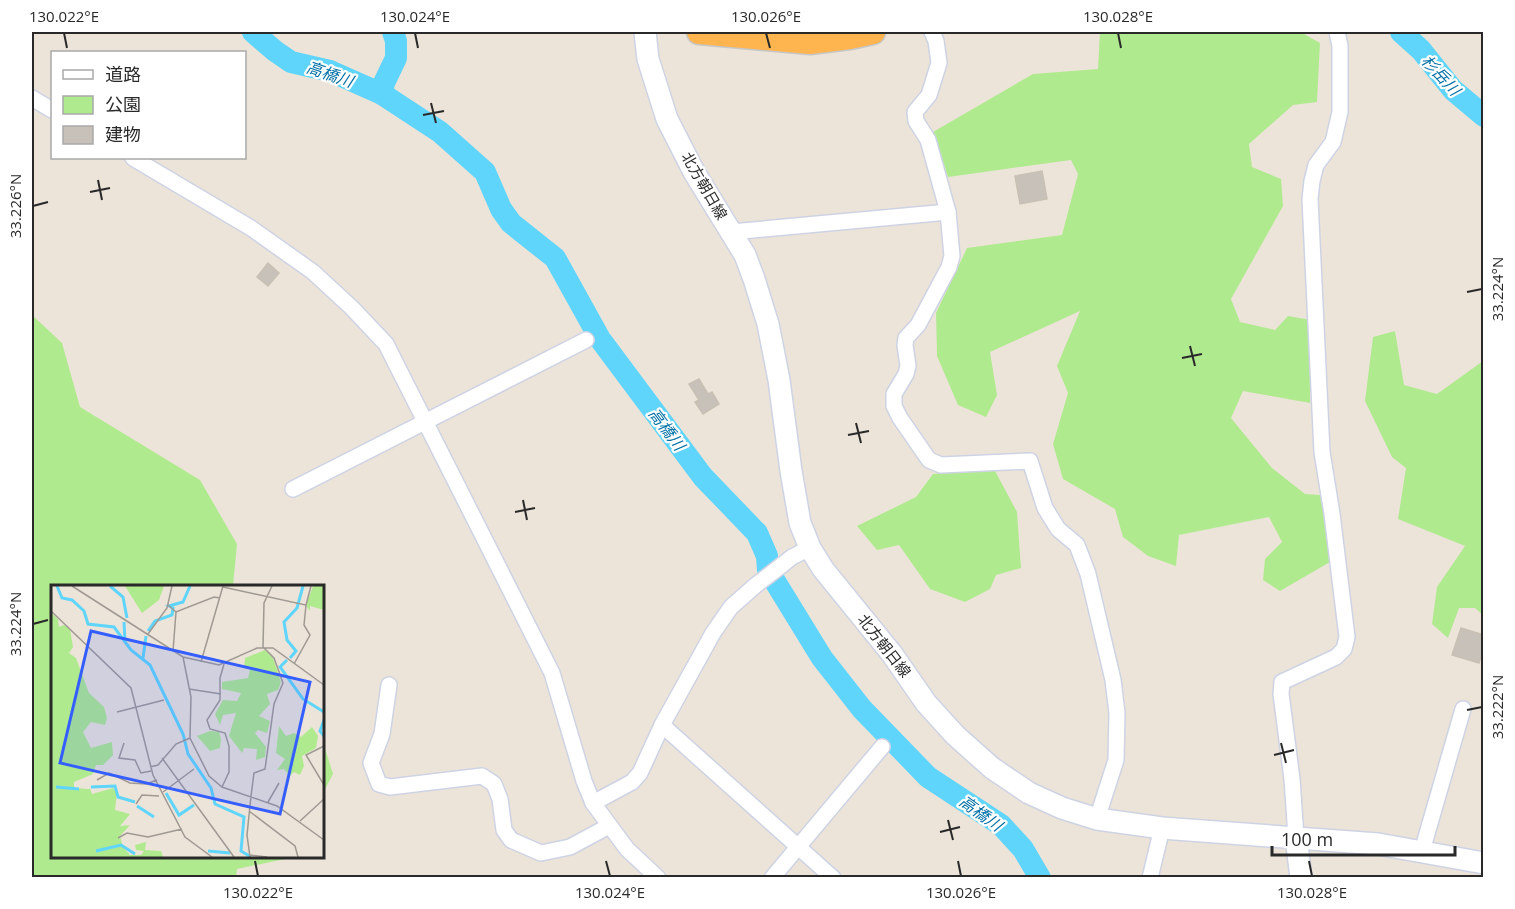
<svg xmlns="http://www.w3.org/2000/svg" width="1515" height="909" viewBox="0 0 1515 909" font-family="'Open Sans','Noto Sans JP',sans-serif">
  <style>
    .green { fill: #b0ea8f }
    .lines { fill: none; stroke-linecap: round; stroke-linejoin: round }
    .river { stroke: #5fd5fc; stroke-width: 22 }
    .building { fill: #c8c1b9; stroke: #c8c0b2; stroke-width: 1.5 }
    .minor-casing { stroke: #ced3e4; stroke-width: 18 }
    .secondary-casing { stroke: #ced3e4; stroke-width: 24 }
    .trunk-casing { stroke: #c7c7c7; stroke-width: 27 }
    .minor { stroke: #fff; stroke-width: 15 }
    .secondary { stroke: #fff; stroke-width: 21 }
    .trunk { stroke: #ffb54f; stroke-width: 24 }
    .ticks { fill: none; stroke: #292929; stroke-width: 2 }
    .labels { text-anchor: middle; stroke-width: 4.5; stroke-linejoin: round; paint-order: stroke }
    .street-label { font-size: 15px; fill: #292929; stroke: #fff }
    .water-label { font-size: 16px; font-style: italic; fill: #0070a6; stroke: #fff }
    .inset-river { fill: none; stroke: #5fd5fc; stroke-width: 3 }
    .inset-road { fill: none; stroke: #9f9993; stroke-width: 1.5 }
    .view { fill: #345eff; fill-opacity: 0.15; stroke: #345eff; stroke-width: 3 }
    .inset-edge { fill: none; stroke: #292929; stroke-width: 3 }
    .neatline { fill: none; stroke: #292929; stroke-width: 2 }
    .ticks-label { font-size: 15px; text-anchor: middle; fill: #292929 }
  </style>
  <rect width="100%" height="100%" fill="#ede4d9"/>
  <g class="green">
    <polygon points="1100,32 1304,32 1304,34 1320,43 1317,102 1293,105 1249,144 1252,167 1281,179 1283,206 1231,299 1240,322 1275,330 1288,316 1311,320 1310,403 1243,391 1231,418 1272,468 1305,494 1321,495 1330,562 1280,591 1263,580 1265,559 1282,542 1269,517 1179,535 1176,566 1148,556 1123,537 1115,509 1063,479 1053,444 1068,393 1057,366 1080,311 990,352 997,395 986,417 958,405 937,356 936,313 967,248 1062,235 1078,174 1071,160 948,177 933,132 1033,74 1098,69"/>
    <polygon points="32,315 62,343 80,407 200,480 237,544 233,586 52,586 52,856 286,857 285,859 237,869 236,877 32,877"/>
    <polygon points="1395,331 1404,385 1437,394 1483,361 1483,615 1475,608 1459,608 1448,638 1432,624 1437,587 1465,546 1398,519 1406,468 1392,457 1365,401 1373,337"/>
    <polygon points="994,469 1017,512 1021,568 996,575 990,589 965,602 930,589 899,545 877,550 857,526 916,497 933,474"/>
    <polygon points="323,742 333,774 323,793 322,793"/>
  </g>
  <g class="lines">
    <g class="river">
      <polyline points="253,32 275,51 291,62 330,71 382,94 440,132 485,172 501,209 511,223 555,258 600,339 703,477 757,533 767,556 768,570 822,658 862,709 928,777 1001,825 1023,849 1040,878"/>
      <polyline points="1401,32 1421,50 1453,90 1484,116"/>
      <polyline points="382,94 384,83 396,58 396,41 393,32"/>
    </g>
  </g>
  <g class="building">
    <polygon points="1042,171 1047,199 1020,204 1015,176"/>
    <polygon points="268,263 279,273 268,286 257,277"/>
    <polygon points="699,379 708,394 712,392 719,404 703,414 695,402 699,400 689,384"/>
    <polygon points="1461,628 1484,635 1484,647 1479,663 1452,655"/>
  </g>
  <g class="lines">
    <defs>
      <g id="minor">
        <polyline points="932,32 936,41 939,63 929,95 915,112 916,121 928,140 948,212 952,256 949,267 918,325 906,338 905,345 908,366 906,374 894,394 894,406 900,418 929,460 941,465 1030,461 1045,508 1058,529 1077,545 1088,574 1113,680 1117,713 1116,760 1097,819"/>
        <polyline points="32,98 52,110"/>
        <polyline points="133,158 251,228 313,272 352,308 386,344 552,673 584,781 593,803 627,849 658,878"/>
        <polyline points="731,232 948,212"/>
        <polyline points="293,489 586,340"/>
        <polyline points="389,685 382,734 371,763 379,784 390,787 482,776 494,784 500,799 504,830 511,840 541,853 570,847 609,826"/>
        <polyline points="662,725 833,878"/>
        <polyline points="593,803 632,782 640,773 662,725 713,633 731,607 756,585 782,565 792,557 810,548"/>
        <polyline points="1296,837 1292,779 1281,694 1282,682 1336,657 1344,649 1347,637 1332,514 1322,452 1310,199 1312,181 1316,165 1333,142 1340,112 1340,46 1337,32"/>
        <polyline points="1422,851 1463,709"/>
        <polyline points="772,878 882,747"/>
        <polyline points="1150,878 1162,828"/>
      </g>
      <g id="secondary">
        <polyline points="645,32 648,59 667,119 694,172 745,255 754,279 768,324 779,380 791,471 800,523 810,548 823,569 892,654 926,703 955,735 992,768 1029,793 1062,808 1097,819 1162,828 1378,844 1484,863"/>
        <polyline points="1296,837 1301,878"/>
      </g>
      <polyline id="trunk" points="699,32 810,42 850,37 873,32"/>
    </defs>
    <use href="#minor" class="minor-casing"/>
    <use href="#secondary" class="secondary-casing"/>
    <use href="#trunk" class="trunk-casing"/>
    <use href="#minor" class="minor"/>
    <use href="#secondary" class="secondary"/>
    <use href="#trunk" class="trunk"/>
  </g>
  <path class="ticks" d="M64,33L67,48M415,33L418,48M766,33L770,48M1118,33L1121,48M431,103L436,123M423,115L444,111M98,180L102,200M90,192L110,188M33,206L48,202M1467,292L1482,289M1190,346L1195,366M1182,358L1202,354M856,423L861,443M848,435L869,431M523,500L527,520M515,512L535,508M33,624L48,620M1467,710L1482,707M1281,743L1286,763M1274,755L1294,750M948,820L953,840M940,832L960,827M255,861L258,876M606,861L610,876M958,861L961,876M1309,861L1312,876"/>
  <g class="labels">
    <g class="street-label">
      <text transform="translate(704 186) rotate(60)" y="5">北方朝日線</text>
      <text transform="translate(884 646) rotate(52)" y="5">北方朝日線</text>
    </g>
    <g class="water-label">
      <text transform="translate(330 74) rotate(19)" y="6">高橋川</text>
      <text transform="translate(1441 75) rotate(47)" y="6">杉岳川</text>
      <text transform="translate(667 429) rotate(53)" y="6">高橋川</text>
      <text transform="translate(981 813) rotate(36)" y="6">高橋川</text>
    </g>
  </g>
  <g transform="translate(51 585)">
    <rect width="273" height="273" fill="#ede4d9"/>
    <path d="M74,1H113L108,15L91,28ZM262,1H273V25L259,21V26L255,20ZM0,28L7,34L8,42L13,40L19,44L22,62L18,68L25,73L38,108L53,122L56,133L54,140L40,137L32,147L40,163L61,157L62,170L52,180H45L42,189L23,197V203L39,204L41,209L62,203L66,207L64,225L79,229L69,241L79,240L69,251L72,262L79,270H90L93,266L85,265L84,260L95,257L94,265L110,266L112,272H0ZM214,65L222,73L230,97L227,105L216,109L219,119L208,131L219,136L216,148L207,145L204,148L215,162L214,172L205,175L206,164L193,163L191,168L178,151L185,128L172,130L169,140L164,129L172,115L186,116L190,108L171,104V97L197,93L199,85L193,83L194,73ZM228,141L235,151L243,148L250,152L261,142L267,151L265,163L251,171L253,181L249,190L243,187L239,191L233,184L226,185L234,174L225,168ZM159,146L168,147L170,154L169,163L159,166L146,151Z" fill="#b0ea8f"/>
    <path class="inset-river" d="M6,1L11,13L21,15L33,26L37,39L63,42L80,65L99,80L132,149L137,169L160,203L164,219L193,232L190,266L200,272M59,1L72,12L76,33M73,37L74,57M97,46L104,36L121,30L122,23L118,21L132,17L139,1M92,73L95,51M239,73L245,66L236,55L233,37L246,23L252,1M236,75L229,82L252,114L273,127M273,135L269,146L273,151M5,202L28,204M40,202L64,201L67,212L84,217M115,208L128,230L143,220M86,221L103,232M45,266L70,260L84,269M157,266L179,268"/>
    <path class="inset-road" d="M21,1L132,72L168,80L206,63H222L273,100M172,2L255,20L253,40L259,50L243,79M117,20L125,27L163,12L169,13M255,20L260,1M0,26L80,103L102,190L134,252L161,272M97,49L116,23L121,1M122,66L125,27M132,72L140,112L139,153L158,191L171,202L226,221L273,255M150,77L172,1M138,104L170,109M66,127L113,115M73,158L68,173L84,175L90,188L100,186M273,161L255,170L273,200M111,173L183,272M99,182L107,180L125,159L139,153M46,195L58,188L79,198L95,199L106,195M171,202L178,187V161L174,148L159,144L156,135L169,115V93L173,79M112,207L143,184M200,211L203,188L214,184L223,119L232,98L223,73L212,62L213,18L221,1M217,217L228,198M85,219L91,210L108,211M198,226L244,261L247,272M249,236L273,214M67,253L76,248L97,252L131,244M198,270L216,272M199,272L196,250L200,211"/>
    <path class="view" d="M40,46L259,97L229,229L9,178Z"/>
    <rect width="273" height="273" class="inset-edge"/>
  </g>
  <rect width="1515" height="909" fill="none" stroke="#ffffff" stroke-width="66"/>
  <rect x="51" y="51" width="195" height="108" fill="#ffffff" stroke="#a9a9a9" stroke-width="1.5"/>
  <rect x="63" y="70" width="30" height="9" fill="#ffffff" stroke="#a9a9a9" stroke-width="1.5"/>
  <text x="105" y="81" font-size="18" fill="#292929">道路</text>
  <rect x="63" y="96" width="30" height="18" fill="#b0ea8f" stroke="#a9a9a9" stroke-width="1.5"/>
  <text x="105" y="111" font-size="18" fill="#292929">公園</text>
  <rect x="63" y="126" width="30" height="18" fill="#c8c1b9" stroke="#a9a9a9" stroke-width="1.5"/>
  <text x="105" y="141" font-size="18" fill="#292929">建物</text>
  <path d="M1272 846v9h183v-9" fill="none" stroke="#292929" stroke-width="3"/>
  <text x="1281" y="846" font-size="18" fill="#292929" stroke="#ffffff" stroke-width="4.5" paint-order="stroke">100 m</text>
  <rect x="33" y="33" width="1449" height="843" class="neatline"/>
  <g class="ticks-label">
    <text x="64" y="22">130.022°E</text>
    <text x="415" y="22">130.024°E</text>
    <text x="766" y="22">130.026°E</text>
    <text x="1118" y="22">130.028°E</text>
    <text transform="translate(16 206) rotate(-90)" y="5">33.226°N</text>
    <text transform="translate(1498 289) rotate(-90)" y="5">33.224°N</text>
    <text transform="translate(16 624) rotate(-90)" y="5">33.224°N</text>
    <text transform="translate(1498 707) rotate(-90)" y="5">33.222°N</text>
    <text x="258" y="898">130.022°E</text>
    <text x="610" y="898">130.024°E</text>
    <text x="961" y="898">130.026°E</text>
    <text x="1312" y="898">130.028°E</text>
  </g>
</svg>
